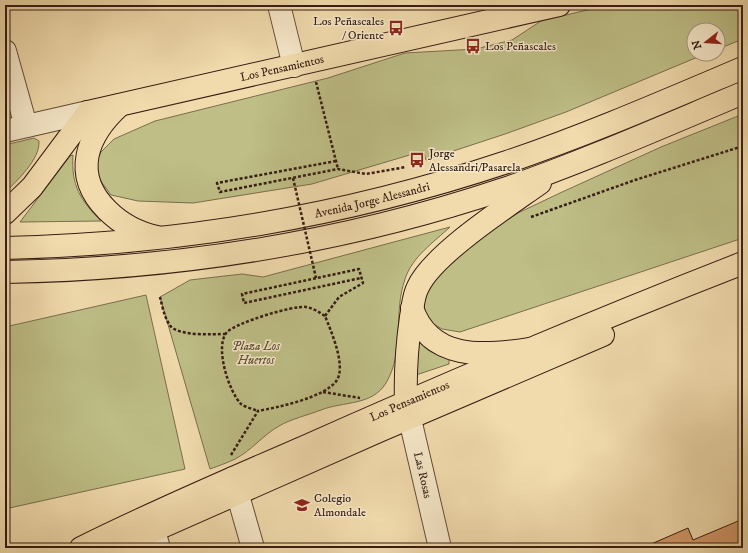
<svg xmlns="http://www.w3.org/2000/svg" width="748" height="553" viewBox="0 0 748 553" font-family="'IM FELL DW Pica',serif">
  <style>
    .green { fill: #bebe86; stroke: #7a6e4c }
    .building { fill: #d2996a; stroke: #361d13 }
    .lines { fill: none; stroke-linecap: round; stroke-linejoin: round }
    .minor-casing { stroke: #654c3a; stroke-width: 24 }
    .major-casing { stroke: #361d13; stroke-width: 24 }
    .highway-casing { stroke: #361d13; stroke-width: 24 }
    .path { stroke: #361d13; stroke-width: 2.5; stroke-dasharray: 3 2; stroke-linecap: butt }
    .minor { stroke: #f6e8ca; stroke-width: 22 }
    .major { stroke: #f1dbad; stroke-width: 22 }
    .highway { stroke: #f1dbad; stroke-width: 22 }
    .path-bridge { stroke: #361d13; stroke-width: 2.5; stroke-dasharray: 3 2; stroke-linecap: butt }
    .labels { text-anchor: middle; stroke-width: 3; stroke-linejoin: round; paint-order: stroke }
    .poi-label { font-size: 12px; fill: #361d13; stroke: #f6e8ca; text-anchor: start }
    .street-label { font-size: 12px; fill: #361d13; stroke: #f6e8ca }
    .park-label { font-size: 12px; font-style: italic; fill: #5f4d36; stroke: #f6e8ca }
  </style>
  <rect width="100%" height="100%" fill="#f1dbad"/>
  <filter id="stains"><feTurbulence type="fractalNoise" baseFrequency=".005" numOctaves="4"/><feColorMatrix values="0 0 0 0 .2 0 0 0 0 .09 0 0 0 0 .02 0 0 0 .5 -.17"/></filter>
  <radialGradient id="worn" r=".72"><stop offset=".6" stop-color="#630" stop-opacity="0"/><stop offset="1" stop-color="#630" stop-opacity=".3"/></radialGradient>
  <g class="green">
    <polygon points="608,5 743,5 743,39 718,49 718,30 694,30 694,54 705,54 566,112 505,134 426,160 423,151 312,184 193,203 138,201 111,195 100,180 96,172 97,161 101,152 114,139 155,121 328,78 405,53 476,49 512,40 541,21"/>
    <polygon points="743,114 743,238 460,332 442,329 432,323 426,317 423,298 427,285 482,236 518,213 560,193 661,147"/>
    <path d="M34,138L39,141C40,160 17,180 5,193V145Z"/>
    <path d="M73,155C71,185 80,200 101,221L20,222L70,156Z"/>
    <path d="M450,227C434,242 412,257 405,279C393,313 405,351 386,383C372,406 344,401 321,410C308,415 291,419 279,426C263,435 251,451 235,459C227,463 218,466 210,469L160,297L190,280L242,274L263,277Z"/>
    <polygon points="146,295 185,469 5,509 5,327"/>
    <path d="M413,332C422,347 428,354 447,356L449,359V364L416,375Z"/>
  </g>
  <polygon class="building" points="743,519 743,548 642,548 688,528 693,540"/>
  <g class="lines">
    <defs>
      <g id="minor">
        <polyline points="279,5 294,66"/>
        <polyline points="5,51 26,126"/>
        <polyline points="5,131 88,112"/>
        <path id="s1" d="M406,402L440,548"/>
        <polyline points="233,478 253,548"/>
        <polyline points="154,531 159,548"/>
      </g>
      <g id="major">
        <path id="s2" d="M88,112L559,5"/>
        <path id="s3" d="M81,548C153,512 228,480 302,448C448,383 594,321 743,263"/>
        <polyline points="114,548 379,431 603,335"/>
      </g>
      <g id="highway">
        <path d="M120,105C87,135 71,174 107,210C121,224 138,233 157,237"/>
        <polyline points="5,213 32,187 88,112"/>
        <path id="s4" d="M5,248C179,244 342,217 507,162C587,135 665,101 743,68"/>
        <path d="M5,272C175,269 343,243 504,189C585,161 664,126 743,93"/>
        <path d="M412,308C430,361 484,356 529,349"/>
        <path d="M406,402C405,373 407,345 411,317C413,307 413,296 418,287C433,254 508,206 540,183"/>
      </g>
    </defs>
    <use href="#minor" class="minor-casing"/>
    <use href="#major" class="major-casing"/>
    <use href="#highway" class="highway-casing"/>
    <g class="path">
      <polyline points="316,82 338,169"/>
      <polyline points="336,161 217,183 220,192 338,169 366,174 406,167"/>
      <polyline points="531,217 635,180 743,146"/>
      <path d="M160,297C162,305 164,316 169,324C176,337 213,334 226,334"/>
      <polyline points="325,316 339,297 363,283 359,269 242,294 244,303 361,278"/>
      <polyline points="323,392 360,398"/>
      <path d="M231,455L258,411C278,407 325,398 337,380C346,365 331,331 325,316C319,312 313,308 306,307C293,305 236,323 227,332C214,346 229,392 241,404C245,407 253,409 258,411"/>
    </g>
    <use href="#minor" class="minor"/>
    <use href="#major" class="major"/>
    <use href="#highway" class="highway"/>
    <polyline class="path-bridge" points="293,178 316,278"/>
  </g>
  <defs>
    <symbol id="bus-bare" viewBox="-9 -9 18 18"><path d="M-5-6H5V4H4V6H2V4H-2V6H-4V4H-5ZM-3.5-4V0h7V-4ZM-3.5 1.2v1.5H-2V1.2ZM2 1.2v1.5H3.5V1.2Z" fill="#8f2418" stroke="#f6e8ca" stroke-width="2.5" paint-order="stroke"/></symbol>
    <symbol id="school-bare" viewBox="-9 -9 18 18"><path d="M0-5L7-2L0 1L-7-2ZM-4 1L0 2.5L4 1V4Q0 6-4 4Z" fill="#8f2418" stroke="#f6e8ca" stroke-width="2.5" paint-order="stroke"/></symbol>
  </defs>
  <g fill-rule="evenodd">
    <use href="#bus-bare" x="385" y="17" width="22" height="22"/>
    <use href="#bus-bare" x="462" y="35" width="22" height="22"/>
    <use href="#bus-bare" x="406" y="149" width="22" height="22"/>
    <use href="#school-bare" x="291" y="494" width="22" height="22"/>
  </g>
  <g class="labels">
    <g class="poi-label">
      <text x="384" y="25" text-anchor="end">Los Peñascales<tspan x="384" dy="14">/ Oriente</tspan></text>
      <text x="485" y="50">Los Peñascales</text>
      <text x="429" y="157">Jorge<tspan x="429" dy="14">Alessandri/Pasarela</tspan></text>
      <text x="314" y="502">Colegio<tspan x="314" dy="14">Almondale</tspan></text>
    </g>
    <g class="street-label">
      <text dy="4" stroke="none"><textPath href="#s2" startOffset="199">Los Pensamientos</textPath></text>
      <text dy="4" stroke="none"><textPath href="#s4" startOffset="371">Avenida Jorge Alessandri</textPath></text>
      <text dy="4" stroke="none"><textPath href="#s3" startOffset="360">Los Pensamientos</textPath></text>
      <text dy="4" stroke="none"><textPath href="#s1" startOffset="75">Las Rosas</textPath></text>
    </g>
    <g class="park-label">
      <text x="256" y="350">Plaza Los<tspan x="256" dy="14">Huertos</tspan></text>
    </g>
  </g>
  <rect width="748" height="553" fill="none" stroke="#f1dbad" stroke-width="20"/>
  <rect x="6" y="6" width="736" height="541" fill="none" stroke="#361d13" stroke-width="2"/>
  <rect x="10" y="10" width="728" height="533" fill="none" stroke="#361d13"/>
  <g transform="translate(706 42) rotate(253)"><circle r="19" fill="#f6e8ca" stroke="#a99781"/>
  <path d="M0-3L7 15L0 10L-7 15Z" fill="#8f2418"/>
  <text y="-6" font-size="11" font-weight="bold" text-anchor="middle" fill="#361d13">N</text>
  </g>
  <rect width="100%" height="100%" filter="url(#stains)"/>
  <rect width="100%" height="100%" fill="url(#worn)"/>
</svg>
